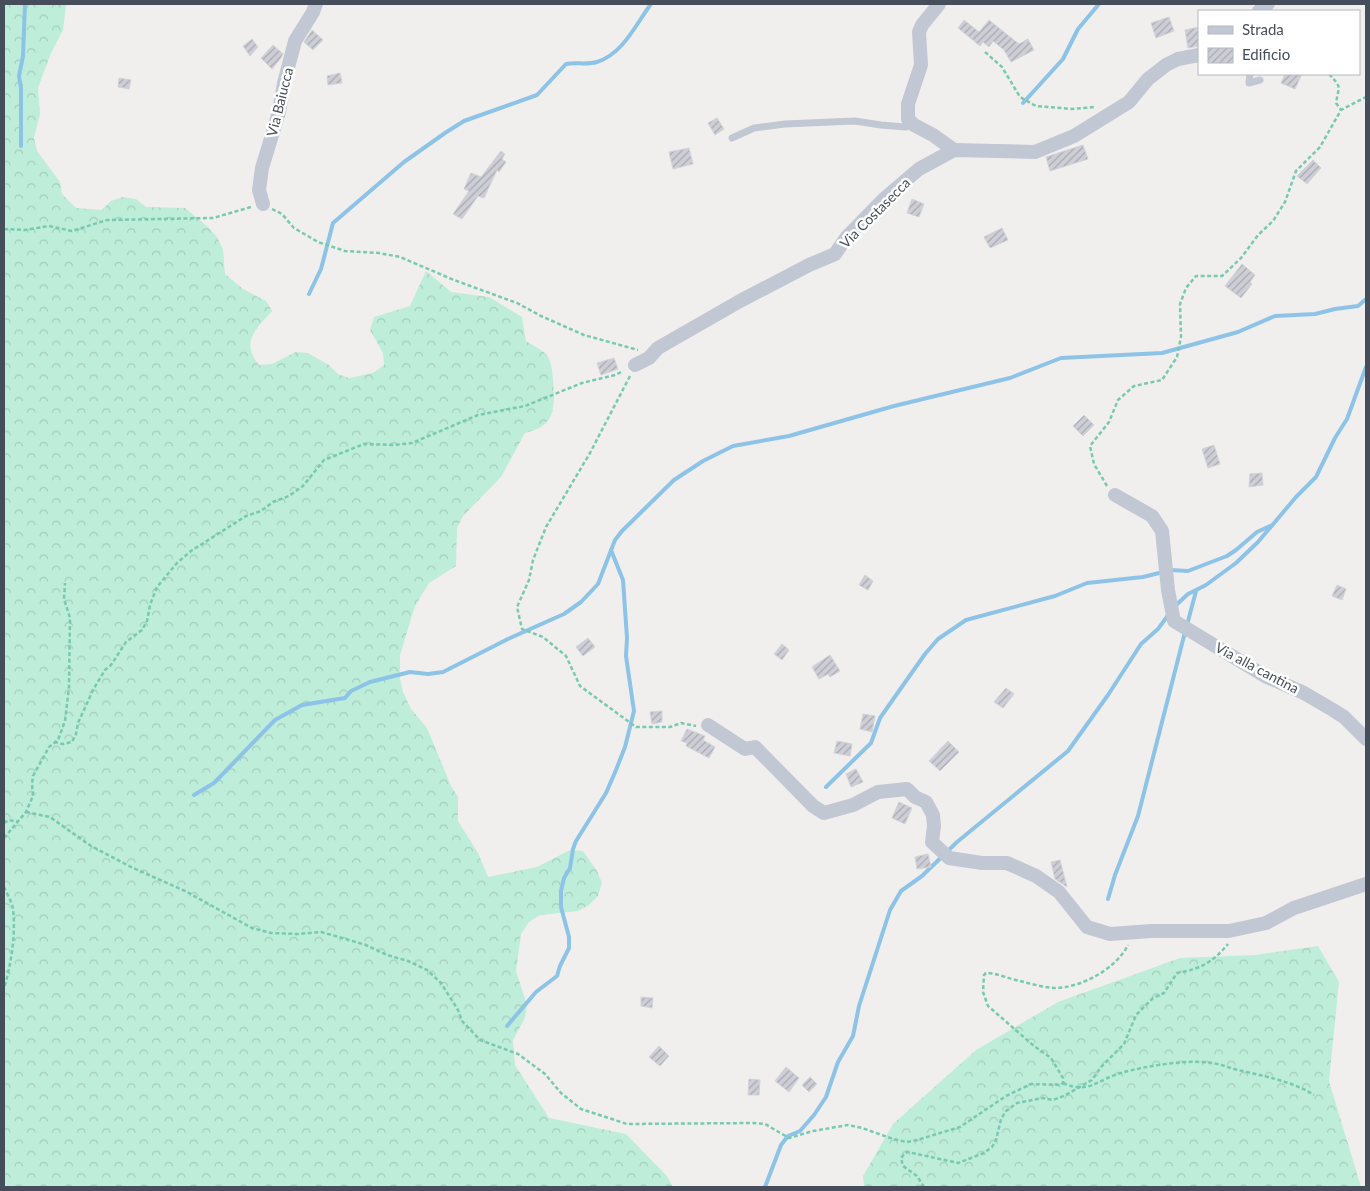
<svg xmlns="http://www.w3.org/2000/svg" width="1370" height="1191" viewBox="0 0 1370 1191" font-family="Lato,sans-serif">
  <style>
    .forest { fill: url(#forest-crowns) }
    .lines { fill: none; stroke-linecap: round; stroke-linejoin: round }
    .stream { stroke: #8dc3e7; stroke-width: 4 }
    .building { fill: url(#building-hatch); stroke: #d2d3d9 }
    .path { stroke: #78c9b1; stroke-width: 2.5; stroke-dasharray: 4 2.5; stroke-linecap: butt }
    .service { stroke: #c2c8d3; stroke-width: 7 }
    .minor { stroke: #c2c8d3; stroke-width: 14 }
    .labels { text-anchor: middle; stroke-width: 5; stroke-linejoin: round; paint-order: stroke }
    .street-label { font-size: 14px; fill: #474e5b; stroke: #fff }
  </style>
  <defs>
    <pattern id="forest-crowns" width="20" height="18" patternUnits="userSpaceOnUse" patternTransform="scale(1.25)"><rect width="20" height="18" fill="#beedd9"/><path d="M2 6a3 3 0 1 1 6 0M12 15a3 3 0 1 1 6 0" fill="none" stroke="#a5cdbc"/></pattern>
    <pattern id="building-hatch" width="6" height="6" patternUnits="userSpaceOnUse" patternTransform="scale(1.25)"><rect width="6" height="6" fill="#cecfd6"/><path d="M-1 1l2-2M0 6l6-6M5 7l2-2" fill="none" stroke="#a9aab1"/></pattern>
  </defs>
  <rect width="100%" height="100%" fill="#f1efee"/>
  <g class="forest">
    <path d="M4,4H66L63,30L51,53L38,88L40,114L34,138L37,151L60,182L62,194L76,208L102,210L111,201L123,197L136,199L146,207L185,208L208,227L217,237L223,249L225,274L243,289L266,301L272,311C256,329 240,342 259,365L272,364L296,352L308,353L329,365L338,374L349,378L373,373L384,365L383,353L370,330L374,317L410,306L426,271L451,292L489,297L522,317L526,341C532,345 541,349 546,354C552,361 552,372 553,380C555,408 556,426 525,433L501,477L463,516L457,528L456,566L429,583L415,606L400,655V679L403,692L411,709L427,728L451,786L458,797V821L478,853L488,877L537,867L570,850L583,851L597,871L602,883L598,896L589,905L578,911L540,915L529,922L521,934L516,971L527,1005L525,1018L513,1040L515,1065L549,1118L626,1134L667,1176L673,1187H4Z"/>
    <polygon points="1318,946 1339,982 1329,1081 1361,1187 864,1187 863,1176 893,1124 976,1050 1058,1002 1180,958 1255,955"/>
  </g>
  <g class="lines">
    <g class="stream">
      <polyline points="1023,103 1063,59 1078,29 1099,4"/>
      <polyline points="21,146 21,88 19,76 23,56 25,4"/>
      <path d="M309,294L321,269L333,223L404,162L445,133L464,121L537,95L566,64C576,62 587,65 597,62C623,54 636,24 651,4"/>
      <polyline points="1170,570 1188,571 1227,556 1236,550 1257,532 1270,526"/>
      <polyline points="1174,607 1188,594 1206,585 1236,563 1258,542 1296,497 1316,477 1335,438 1347,419 1366,367"/>
      <polyline points="1187,625 1196,591"/>
      <polyline points="826,787 871,743 880,718 925,654 938,639 966,620 1055,596 1087,583 1143,577 1163,572"/>
      <polyline points="194,795 214,783 275,720 302,705 345,698 351,691 370,682 410,672 428,674 443,672 508,639 564,614 581,602 598,584 615,540 622,531 674,480 703,461 733,446 789,436 894,406 1010,378 1061,358 1162,353 1238,332 1275,316 1315,314 1335,309 1358,306 1366,299"/>
      <polyline points="1108,899 1115,875 1138,816 1185,632"/>
      <polyline points="507,1026 536,992 557,976 560,966 569,948 569,937 561,907 561,891 564,878 570,868 573,849 576,841 606,793 616,770 625,747 634,711 626,656 627,638 623,580 611,550"/>
      <polyline points="765,1187 781,1145 788,1136 800,1131 814,1115 826,1097 838,1062 853,1036 859,1006 890,910 901,891 922,876 957,842 1068,751 1108,695 1141,644 1158,629 1169,614"/>
    </g>
  </g>
  <g class="building">
    <polygon points="1169,17 1174,31 1156,38 1151,23"/>
    <polygon points="964,20 979,32 989,20 1019,44 1028,39 1034,50 1011,62 1004,50 993,41 989,47 983,42 980,46 958,28"/>
    <polygon points="1199,27 1199,46 1188,48 1185,30"/>
    <polygon points="312,30 323,40 313,50 304,42"/>
    <polygon points="252,39 258,47 250,56 243,46"/>
    <polygon points="273,45 283,54 281,58 272,69 261,58"/>
    <polygon points="340,73 342,83 328,85 327,76"/>
    <polygon points="1285,74 1302,74 1295,89 1281,83"/>
    <polygon points="119,78 131,80 129,89 118,87"/>
    <polygon points="717,118 724,129 715,135 708,123"/>
    <polygon points="1083,145 1088,159 1050,171 1046,157"/>
    <polygon points="689,148 693,164 673,169 669,152"/>
    <polygon points="501,151 505,154 502,159 506,162 499,172 497,170 484,198 478,196 462,219 453,214 469,191 464,189 471,173 481,177"/>
    <polygon points="1313,160 1321,168 1307,184 1297,176"/>
    <polygon points="912,199 924,204 919,217 907,213"/>
    <polygon points="1002,228 1008,240 990,248 984,237"/>
    <polygon points="1242,264 1255,275 1250,282 1252,284 1241,298 1225,286"/>
    <polygon points="614,358 618,369 601,375 597,363"/>
    <polygon points="1084,415 1094,425 1083,436 1073,426"/>
    <polygon points="1214,445 1220,464 1208,468 1202,449"/>
    <polygon points="1262,473 1263,485 1249,487 1250,474"/>
    <polygon points="865,575 873,581 868,590 859,585"/>
    <polygon points="1337,585 1346,589 1342,600 1332,596"/>
    <polygon points="588,638 595,647 583,656 576,647"/>
    <polygon points="782,644 789,650 782,660 774,654"/>
    <polygon points="830,655 840,671 830,677 828,674 819,679 812,667"/>
    <polygon points="1006,688 1014,694 1003,708 994,702"/>
    <polygon points="662,711 662,722 652,724 650,712"/>
    <polygon points="863,714 875,716 872,732 860,729"/>
    <polygon points="687,729 705,736 703,740 715,747 709,758 686,746 687,743 681,741"/>
    <polygon points="837,741 852,744 850,756 834,753"/>
    <polygon points="948,741 959,752 940,771 929,761"/>
    <polygon points="856,769 863,782 851,787 846,774"/>
    <polygon points="899,802 912,808 905,824 892,818"/>
    <polygon points="928,854 931,867 917,869 915,857"/>
    <polygon points="1060,860 1067,887 1055,879 1051,862"/>
    <polygon points="641,997 653,998 652,1008 641,1006"/>
    <polygon points="659,1046 669,1056 660,1066 649,1057"/>
    <polygon points="786,1067 799,1078 789,1092 775,1081"/>
    <polygon points="810,1077 817,1084 809,1092 802,1085"/>
    <polygon points="749,1079 760,1080 759,1095 748,1095"/>
  </g>
  <g class="lines">
    <g class="path">
      <polyline points="985,52 1002,67 1020,97 1036,106 1072,109 1095,107"/>
      <path d="M1329,74C1342,88 1339,85 1336,103L1341,110"/>
      <polyline points="272,209 282,214 294,228 318,242 345,251 379,253 400,257 454,280 517,303 541,316 584,335 638,350"/>
      <polyline points="4,229 25,230 49,226 72,231 107,220 213,218 251,207"/>
      <polyline points="630,376 590,453 546,527 533,560 529,580 517,607 522,629 543,637 566,656 580,686 636,727 670,727 681,723 696,726"/>
      <polyline points="1107,486 1094,464 1090,446 1109,422 1118,400 1134,386 1162,380 1177,357 1181,337 1180,304 1186,288 1196,276 1222,276 1241,258 1258,235 1273,221 1285,202 1296,171 1320,147 1341,110 1366,97"/>
      <polyline points="54,742 63,744 72,742 76,734 78,723 93,690 105,670 111,665 126,642 142,630 147,621 150,605 157,587 177,563 191,551 246,516 261,511 273,502 289,496 303,486 324,460 364,444 394,445 412,443 478,415 525,406 582,383 615,375 623,371"/>
      <path d="M26,812L50,817L91,846L131,867L185,891L252,928L271,933L298,934L321,932L332,935L366,945L387,955L408,961L427,970L441,983L458,1010L462,1021L480,1040L518,1054L545,1074L561,1093L581,1109L627,1124L753,1123L765,1124L789,1138L813,1131L848,1125L862,1128L893,1139L907,1142L917,1140L960,1127L1006,1096L1031,1084L1061,1085L1063,1083V1078L1051,1058L1034,1046L988,1006L983,992L984,975L986,973C997,973 1009,979 1020,981C1031,984 1043,987 1054,988C1081,988 1116,969 1128,945"/>
      <polyline points="4,823 9,820 18,822"/>
      <polyline points="4,838 26,812 33,796 32,784 33,776 49,747 58,740 65,721 69,687 70,618 64,599 65,583"/>
      <path d="M4,887C7,894 12,902 13,909C16,935 11,964 4,989"/>
      <path d="M1063,1083C1089,1095 1098,1079 1121,1073C1145,1066 1188,1059 1212,1063C1220,1064 1227,1067 1234,1069C1262,1076 1290,1080 1314,1095"/>
      <path d="M924,1187L917,1176L903,1166L901,1158L905,1153L908,1152L958,1163L984,1153L992,1147L996,1140L1001,1119L1006,1111L1017,1103L1043,1098L1053,1100L1066,1095L1092,1080L1101,1067L1124,1044L1136,1015L1153,998L1164,993L1177,973C1201,969 1213,962 1228,944"/>
    </g>
    <g class="service">
      <polyline points="1250,74 1249,83 1260,80"/>
      <polyline points="732,138 754,128 785,124 855,121 881,125 905,127 914,125"/>
    </g>
    <g class="minor">
      <polyline points="939,4 922,25 919,32 921,65 908,104 908,119 914,125 933,135 954,150"/>
      <polyline points="1259,11 1268,4"/>
      <polyline points="263,204 259,190 262,168 279,112 284,83 295,41 313,12 316,4"/>
      <polyline points="635,365 649,358 658,348 740,301 809,265 835,254 846,238 885,198 919,169 954,150 1035,152 1074,136 1129,102 1148,79 1166,65 1178,59 1199,55"/>
      <polyline points="1115,495 1152,516 1162,531 1168,590 1174,621 1265,676 1304,693 1333,710 1344,717 1366,739"/>
      <polyline points="708,725 745,749 755,747 813,806 824,813 853,805 878,792 907,789 915,797 926,802 933,815 934,826 932,842 949,858 982,863 1007,863 1036,876 1059,892 1087,927 1110,934 1151,931 1229,931 1266,923 1294,908 1366,884"/>
    </g>
  </g>
  <g class="labels">
    <g class="street-label">
      <text transform="translate(280 102) rotate(-76)" y="5">Via Baiucca</text>
      <text transform="translate(875 213) rotate(-45)" y="5">Via Costasecca</text>
      <text transform="translate(1257 668) rotate(28)" y="5">Via alla cantina</text>
    </g>
  </g>
  <rect width="1370" height="1191" fill="none" stroke="#474e5b" stroke-width="10"/>
  <rect x="1198" y="10" width="162" height="65" fill="#ffffff" stroke="#b5b8bd"/>
  <rect x="1208" y="26" width="25" height="8" fill="#c2c8d3" stroke="#b5b8bd"/>
  <text x="1242" y="35" font-size="15" fill="#474e5b">Strada</text>
  <rect x="1208" y="48" width="25" height="15" fill="url(#building-hatch)" stroke="#b5b8bd"/>
  <text x="1242" y="60" font-size="15" fill="#474e5b">Edificio</text>
</svg>
